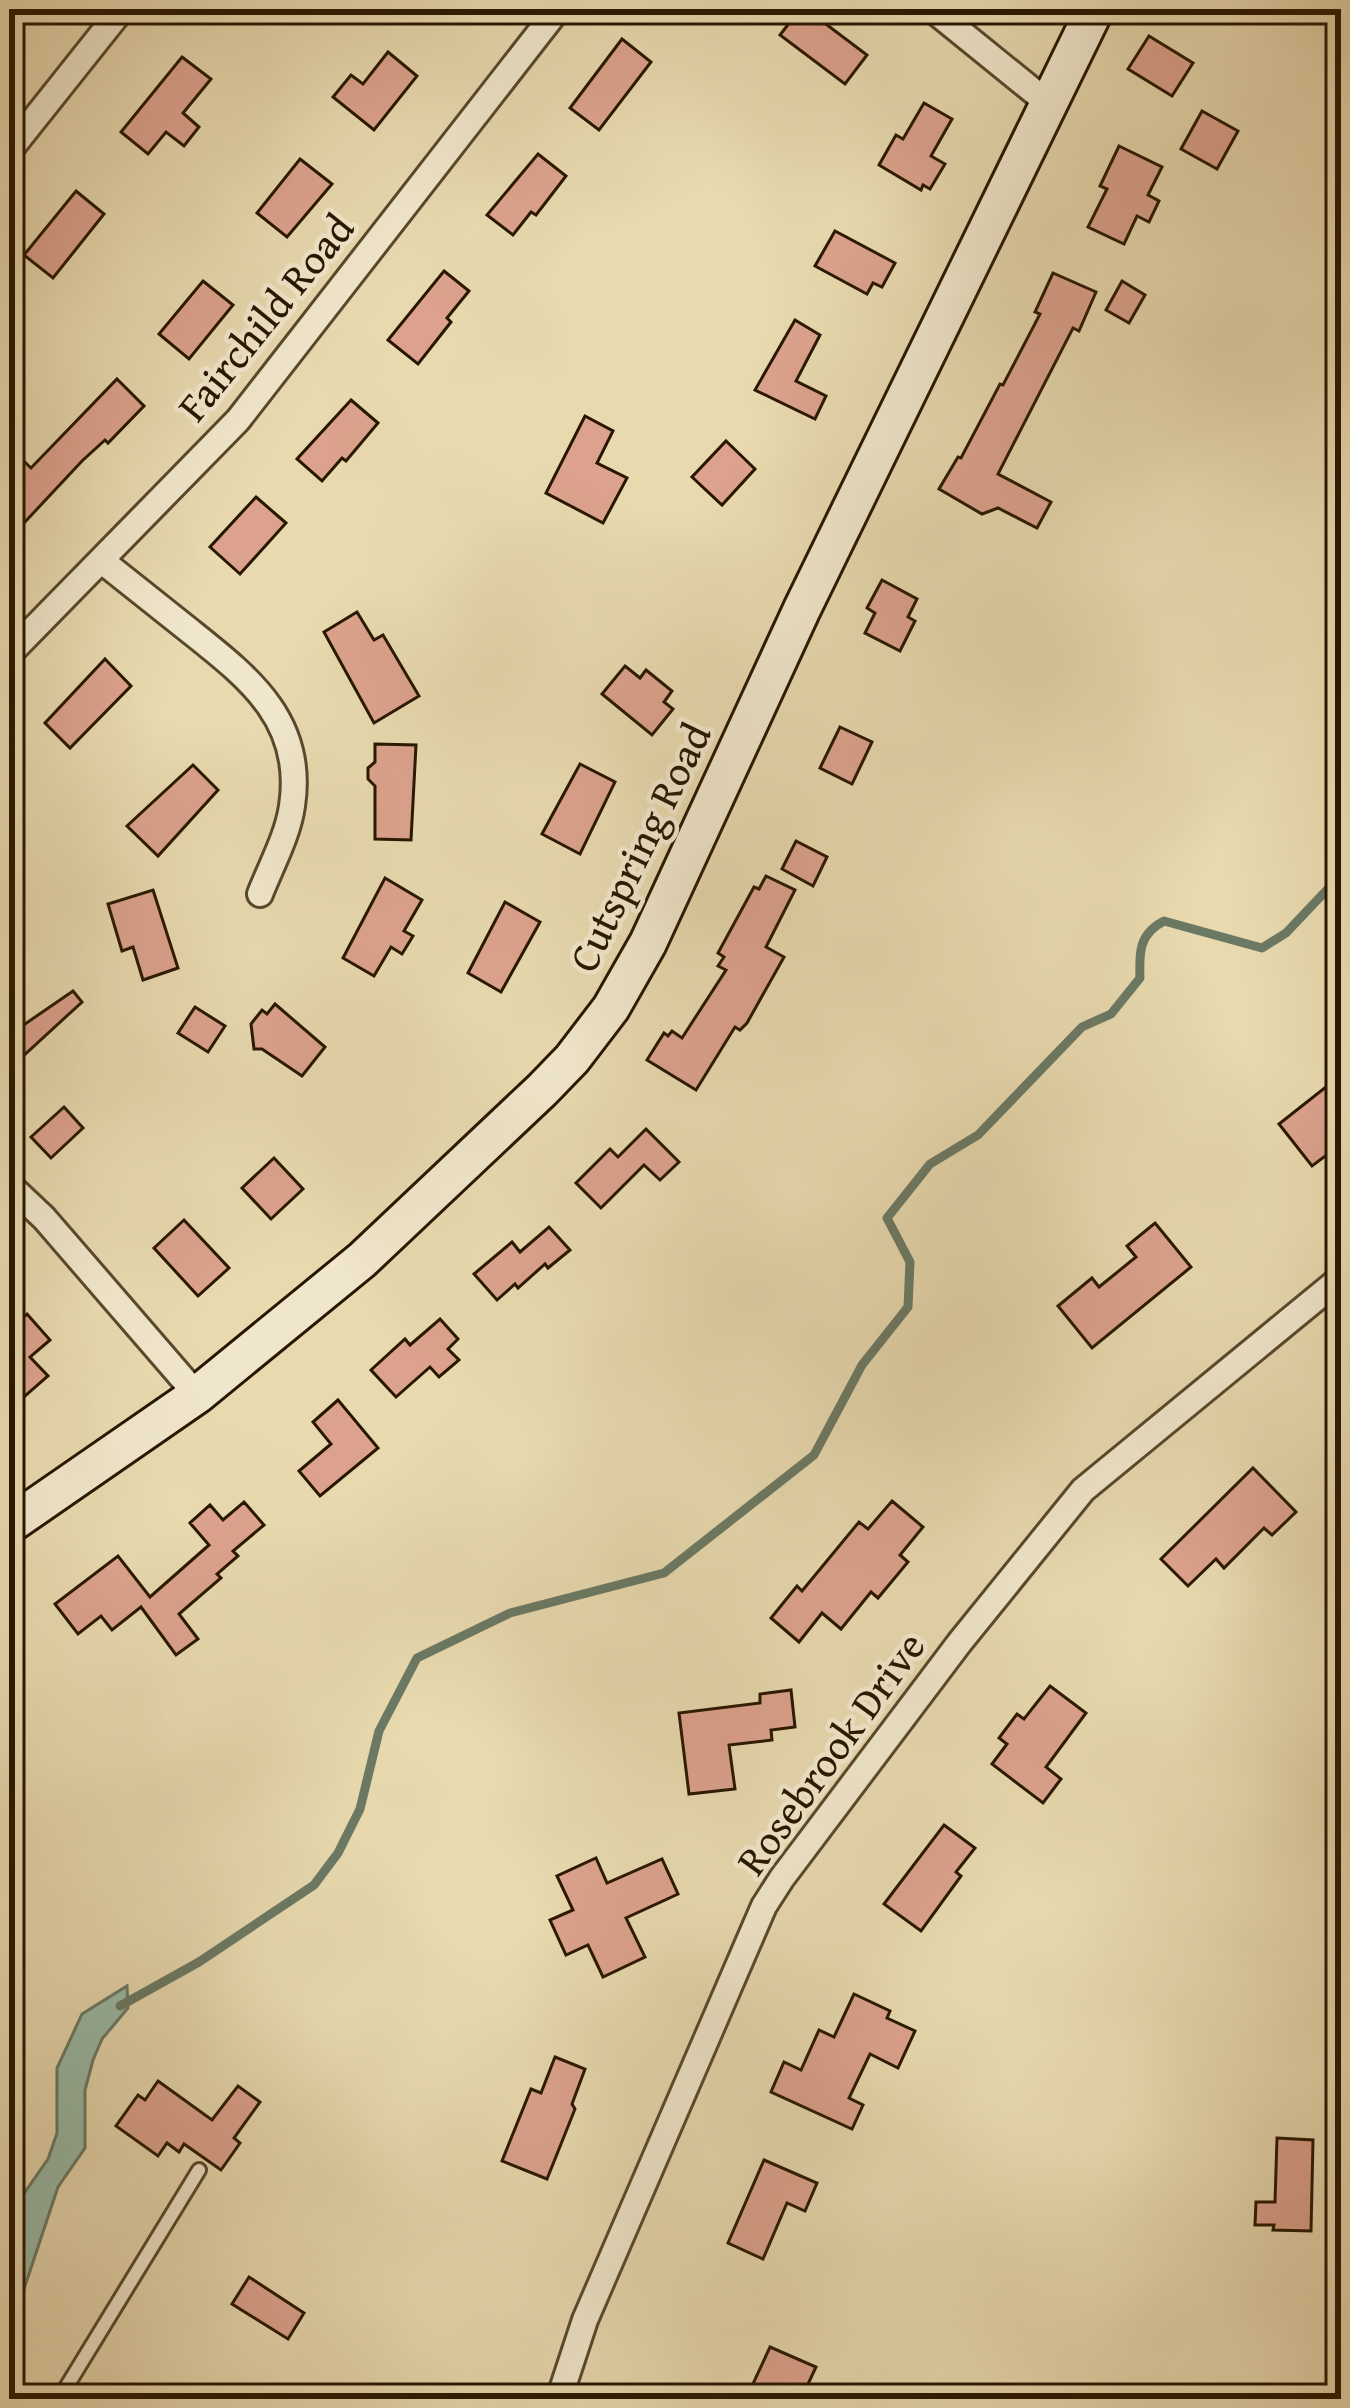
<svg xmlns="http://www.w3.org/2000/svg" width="1350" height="2408" viewBox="0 0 1350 2408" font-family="'Gentium Book Plus',serif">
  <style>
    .water { fill: #98baa7; stroke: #6b7964; stroke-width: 3 }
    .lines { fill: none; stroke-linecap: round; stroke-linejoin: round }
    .stream { stroke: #6b7964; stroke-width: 9 }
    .building { fill: #dca28d; stroke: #281700; stroke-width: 3 }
    .lane-casing { stroke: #58482c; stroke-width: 18 }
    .street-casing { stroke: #58482c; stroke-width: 30 }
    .secondary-casing { stroke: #281700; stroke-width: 42 }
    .lane { stroke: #f0e6cb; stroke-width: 12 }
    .street { stroke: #f0e6cb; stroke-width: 24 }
    .secondary { stroke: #f0e6cb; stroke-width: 36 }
    .labels { text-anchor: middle; stroke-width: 9; stroke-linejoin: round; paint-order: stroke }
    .street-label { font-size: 42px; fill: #281700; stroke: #f0e6cb }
  </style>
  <rect width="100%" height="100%" fill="#e8d9af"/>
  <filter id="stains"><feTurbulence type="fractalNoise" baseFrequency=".00167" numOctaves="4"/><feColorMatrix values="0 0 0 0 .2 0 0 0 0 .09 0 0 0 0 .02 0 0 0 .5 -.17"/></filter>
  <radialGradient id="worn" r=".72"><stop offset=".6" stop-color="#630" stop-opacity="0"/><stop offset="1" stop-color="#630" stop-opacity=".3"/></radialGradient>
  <polygon class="water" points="127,1986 128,2008 102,2039 93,2060 85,2090 85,2148 58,2187 22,2295 9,2293 9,2215 48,2159 57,2133 57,2068 82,2014"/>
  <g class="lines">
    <path class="stream" d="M120,2006L199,1962L314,1885L338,1853L360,1809L379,1731L417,1658L510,1613L664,1573L814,1455L862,1365L908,1307L910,1262L887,1218L930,1164L978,1135L1082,1027L1111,1014L1140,978C1139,952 1139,934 1164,921L1262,948L1286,933L1341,875"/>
  </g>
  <g class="building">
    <polygon points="800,9 806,9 867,55 845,84 780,35"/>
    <polygon points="1149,36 1193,63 1172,96 1128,69"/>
    <polygon points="622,39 651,62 599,130 570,108"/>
    <polygon points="388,52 417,76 374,130 333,97 351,75 363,84"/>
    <polygon points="182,57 211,79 183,113 199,127 184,146 166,132 148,154 121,132"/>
    <polygon points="924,103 952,119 931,156 945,164 930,189 923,185 921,190 879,165 896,135 903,139"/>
    <polygon points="1202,111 1238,131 1217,169 1181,149"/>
    <polygon points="1119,146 1162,167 1148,195 1159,201 1149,222 1137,216 1124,244 1088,227 1107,189 1100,186"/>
    <polygon points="538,154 566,176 536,215 531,212 513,235 487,215"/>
    <polygon points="300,159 332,184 287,237 257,213"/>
    <polygon points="76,191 104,214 53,278 24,255"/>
    <polygon points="835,231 895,263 882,287 873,283 867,294 815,266"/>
    <polygon points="444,271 469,291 447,318 451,322 418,364 388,340"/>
    <polygon points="1053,273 1096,292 1079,331 1073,328 998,474 1051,502 1037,528 998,508 982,514 939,489 958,457 961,458 1000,384 1003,385 1040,314 1035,312"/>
    <polygon points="203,281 233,305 189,359 159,334"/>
    <polygon points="1122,281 1145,295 1129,323 1106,310"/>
    <polygon points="795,320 820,335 796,381 826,396 815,419 755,390"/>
    <polygon points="117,379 144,406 108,443 105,440 82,461 9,539 9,447 31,468"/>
    <polygon points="351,400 378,423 346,461 342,458 322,481 297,459"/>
    <polygon points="585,416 613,431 597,463 627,478 603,523 546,493"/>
    <polygon points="726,441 755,469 722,505 692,477"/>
    <polygon points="256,497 286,523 240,574 210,547"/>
    <polygon points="882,580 917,599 908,617 915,621 900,651 865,633 875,613 867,608"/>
    <polygon points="357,612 374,640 383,635 419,696 374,723 324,632"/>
    <polygon points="105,659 131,686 70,748 45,723"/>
    <polygon points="625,666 640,678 646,670 672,691 664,702 673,709 652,735 602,694"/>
    <polygon points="840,727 872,742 852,784 820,768"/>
    <polygon points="375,744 416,745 411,840 375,839 375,786 368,779 368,768 375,762"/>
    <polygon points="580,764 615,782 580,854 542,834"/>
    <polygon points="193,765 218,790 158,856 127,826"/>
    <polygon points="796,841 827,857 813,886 782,869"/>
    <polygon points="766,876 795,890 766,947 784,957 747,1023 740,1030 735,1027 696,1090 647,1060 664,1033 668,1036 672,1031 682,1038 726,970 718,966 724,957 718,953 754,887 759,889"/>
    <polygon points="385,878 422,900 404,931 413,936 402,954 391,947 374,976 343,958"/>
    <polygon points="153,890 178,968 143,980 133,947 122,951 108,904"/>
    <polygon points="505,902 540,922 501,992 468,973"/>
    <polygon points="73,991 82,1002 9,1069 9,1035"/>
    <polygon points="275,1004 325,1047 302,1076 262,1049 254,1049 251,1024 262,1010 267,1014"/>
    <polygon points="195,1007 225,1026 208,1052 178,1033"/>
    <polygon points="1341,1075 1341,1137 1329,1147 1332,1151 1312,1166 1279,1124"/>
    <polygon points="64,1107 83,1128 51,1158 31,1137"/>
    <polygon points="646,1129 679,1162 660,1180 644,1165 601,1208 576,1183 610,1149 618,1157"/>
    <polygon points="274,1158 303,1189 271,1219 242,1188"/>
    <polygon points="184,1220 229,1268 198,1296 154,1248"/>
    <polygon points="1155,1223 1191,1267 1092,1348 1058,1306 1092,1278 1099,1287 1136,1257 1127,1246"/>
    <polygon points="549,1227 570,1250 548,1268 545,1264 518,1288 515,1284 497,1300 474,1274 512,1242 520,1252"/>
    <polygon points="27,1314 50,1340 30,1357 48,1376 9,1410 9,1329"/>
    <polygon points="440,1319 458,1339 448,1349 459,1360 439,1377 430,1367 396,1397 371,1370 405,1339 410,1345"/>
    <polygon points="338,1400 378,1448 320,1496 299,1471 331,1444 313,1422"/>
    <polygon points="1253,1468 1296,1512 1272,1535 1264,1528 1224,1568 1216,1559 1188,1586 1161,1559"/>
    <polygon points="892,1501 923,1527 900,1555 908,1562 878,1598 871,1592 841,1629 822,1613 799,1642 771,1618 797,1586 802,1591 859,1522 868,1529"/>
    <polygon points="244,1502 264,1525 233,1551 238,1556 217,1574 221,1578 179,1614 198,1639 176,1655 141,1607 112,1630 101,1616 78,1634 55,1604 118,1556 150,1597 209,1545 190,1523 210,1505 223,1520"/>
    <polygon points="1050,1686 1086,1713 1046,1767 1061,1779 1043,1803 992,1764 1007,1744 999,1738 1017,1714 1024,1719"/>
    <polygon points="791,1690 795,1727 771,1730 772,1740 729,1745 735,1789 689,1794 679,1713 760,1703 760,1694"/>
    <polygon points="944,1825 975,1848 956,1872 961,1876 921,1931 884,1904"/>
    <polygon points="596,1858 607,1883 662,1859 678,1894 626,1918 645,1957 603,1977 588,1945 566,1955 550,1920 573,1910 557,1876"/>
    <polygon points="854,1994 890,2011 887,2018 915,2031 898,2068 870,2054 849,2098 863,2105 852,2129 771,2092 784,2062 801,2070 819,2030 834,2037"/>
    <polygon points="555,2057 585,2069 572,2104 575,2109 547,2179 502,2161 531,2089 541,2093"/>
    <polygon points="158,2081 212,2120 238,2086 260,2102 234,2138 240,2143 221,2170 184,2144 179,2152 167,2143 158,2156 116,2126 138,2095 145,2100"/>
    <polygon points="1277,2138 1313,2140 1311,2231 1273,2230 1274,2225 1255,2225 1256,2202 1275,2202"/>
    <polygon points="764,2160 817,2183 805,2211 787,2203 763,2259 728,2243"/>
    <polygon points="249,2277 304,2313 288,2339 232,2304"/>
    <polygon points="770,2347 816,2367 801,2399 746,2399"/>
  </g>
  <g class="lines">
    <defs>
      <polyline id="lane" points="59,2399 199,2170"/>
      <g id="street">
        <polyline points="932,9 1048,103"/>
        <polyline points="9,151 122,9"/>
        <path d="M102,561C131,584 161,608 190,631C249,678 305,721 292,806C288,835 271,866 260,894"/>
        <polyline points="9,654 238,420 558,9"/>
        <polyline points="9,1185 44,1218 197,1395"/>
        <polyline points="559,2399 585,2320 764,1906 782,1878 960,1642 1083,1490 1341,1278"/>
      </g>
      <polyline id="secondary" points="9,1525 197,1395 362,1260 542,1090 572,1059 611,1008 648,943 802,609 1095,9"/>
    </defs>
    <use href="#lane" class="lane-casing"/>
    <use href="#street" class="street-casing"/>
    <use href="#secondary" class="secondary-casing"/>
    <use href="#lane" class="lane"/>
    <use href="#street" class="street"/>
    <use href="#secondary" class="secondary"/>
  </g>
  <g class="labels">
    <g class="street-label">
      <text transform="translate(265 317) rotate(-51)" y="15">Fairchild Road</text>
      <text transform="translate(639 847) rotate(-64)" y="15">Cutspring Road</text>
      <text transform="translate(830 1753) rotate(-54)" y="15">Rosebrook Drive</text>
    </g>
  </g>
  <rect width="1350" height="2408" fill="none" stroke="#e8d9af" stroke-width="48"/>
  <rect x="12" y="12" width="1326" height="2384" fill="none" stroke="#281700" stroke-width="6"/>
  <rect x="24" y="24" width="1302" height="2360" fill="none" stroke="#281700" stroke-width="3"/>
  <rect width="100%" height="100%" filter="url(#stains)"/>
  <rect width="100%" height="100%" fill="url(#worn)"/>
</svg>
